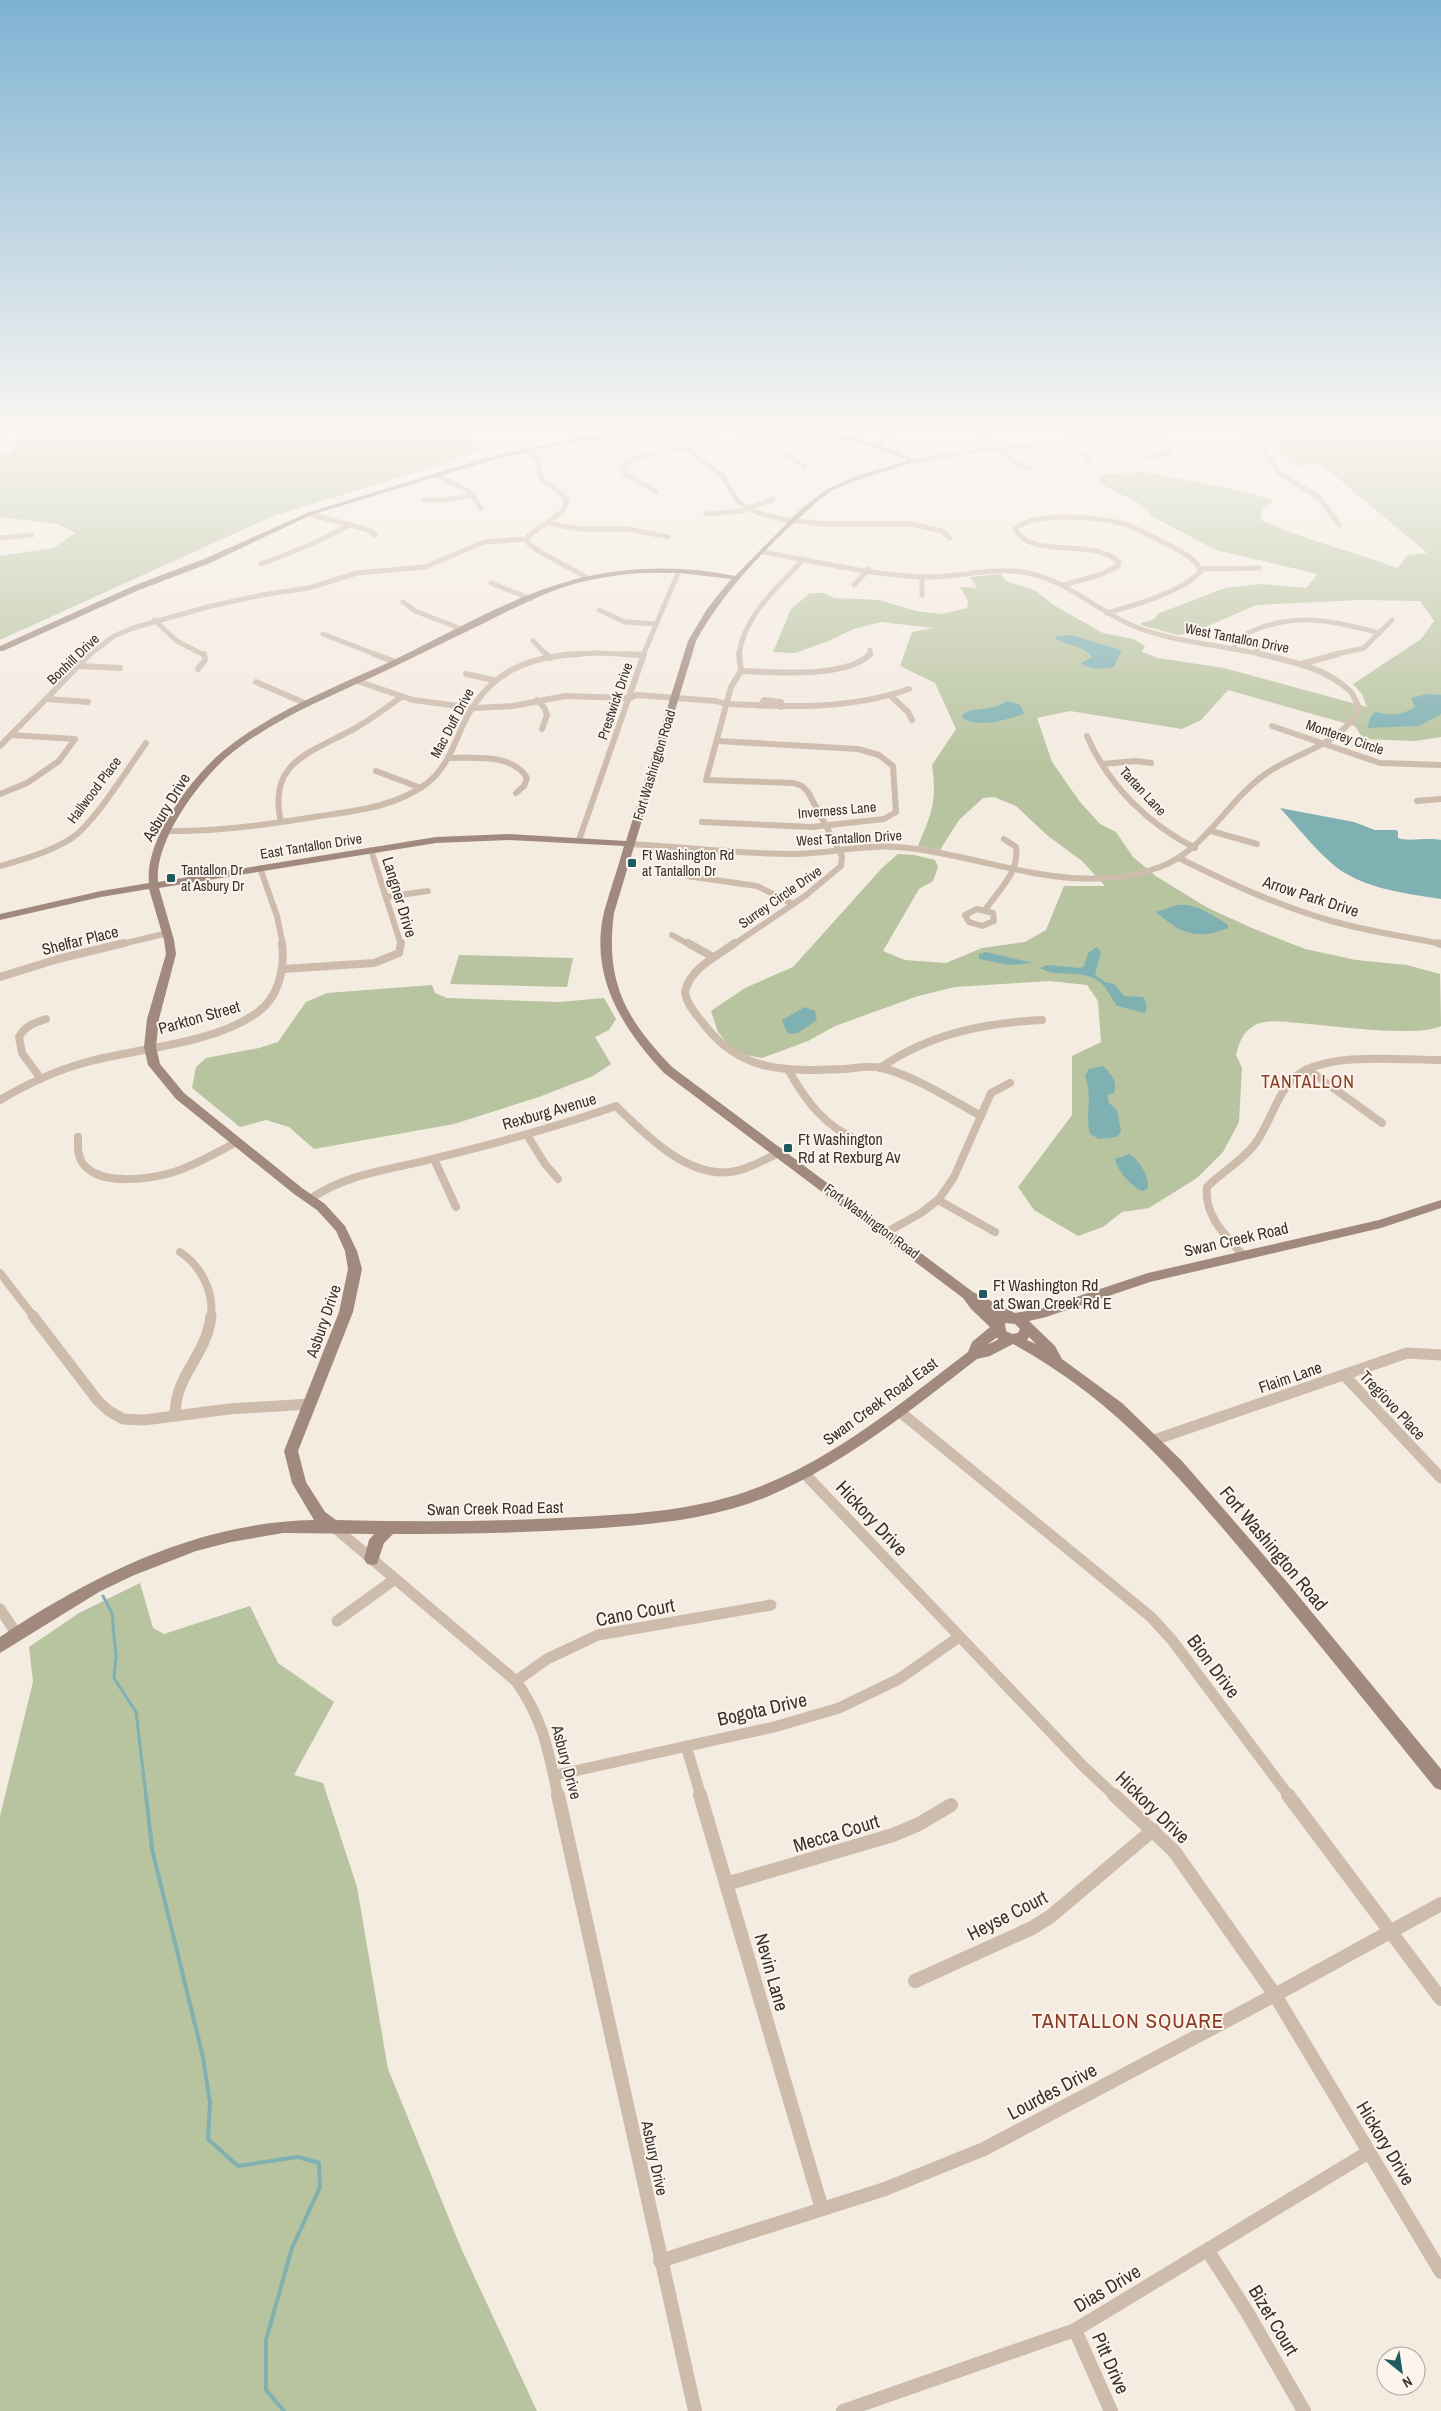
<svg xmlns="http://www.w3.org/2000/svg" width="1441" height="2411" viewBox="0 0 1441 2411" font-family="'Archivo Narrow',sans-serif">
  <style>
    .green { fill: #b8c4a0 }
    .water { fill: #7fb0b2 }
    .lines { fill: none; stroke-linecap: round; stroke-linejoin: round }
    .stream-far1 { stroke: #7fb0b2; stroke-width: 3 }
    .stream { stroke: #7fb0b2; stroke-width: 4 }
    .street-far4 { stroke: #cdbbac; stroke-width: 5 }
    .street-far3 { stroke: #cdbbac; stroke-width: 6 }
    .street-far2 { stroke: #cdbbac; stroke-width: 8 }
    .street-far1 { stroke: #cdbbac; stroke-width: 11 }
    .street { stroke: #cdbbac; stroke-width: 14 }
    .secondary { fill: #a18a7d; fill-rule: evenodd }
    .poi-dot { fill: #1f5a5e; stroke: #fbf5ee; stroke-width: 2 }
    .labels { text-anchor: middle; stroke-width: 4; stroke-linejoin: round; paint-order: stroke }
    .far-street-label { font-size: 14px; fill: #3b302b; stroke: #fbf5ee }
    .far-poi-label { font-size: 14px; fill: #3b302b; stroke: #fbf5ee; text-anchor: start }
    .street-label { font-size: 16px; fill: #3b302b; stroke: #fbf5ee }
    .poi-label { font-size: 16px; fill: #3b302b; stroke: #fbf5ee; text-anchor: start }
    .neighbourhood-label { font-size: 18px; letter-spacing: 1px; fill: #8c3b22; stroke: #fbf5ee }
    .near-street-label { font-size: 19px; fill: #3b302b; stroke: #fbf5ee }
    .near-neighbourhood-label { font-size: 21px; letter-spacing: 1px; fill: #8c3b22; stroke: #fbf5ee }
  </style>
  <rect width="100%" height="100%" fill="#f4ebe1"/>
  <g class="green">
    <polygon points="21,429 435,429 454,436 494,444 446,463 273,516 0,640 0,556 53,548 75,533 58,524 0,517 0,455 10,454"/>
    <path d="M1251,429H1441V737L1415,741L1363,739L1355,726L1228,690L1201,720L1182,729L1070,711L1037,718L1052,762L1080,802L1100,824L1116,832L1133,857L1157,877L1208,908L1252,928L1305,949L1356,960L1407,965L1440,974L1441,1026C1417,1038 1328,1025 1297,1023C1286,1022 1265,1019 1255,1025C1242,1033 1240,1041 1236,1055L1242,1068L1239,1122L1223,1152L1197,1178L1149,1208L1122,1212L1103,1227L1078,1236L1034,1210L1018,1187L1072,1115V1056L1101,1042L1098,1001L1087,985L1049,981L955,987L918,996L835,1026L808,1041L762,1058L741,1054L727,1043L718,1032L711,1011L745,988L793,967L883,867L898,854L914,855L935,860L938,867L933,881L919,889L883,951L905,960L946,963L982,948L1025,942L1046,930L1064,886H1105L1082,861L1048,836L1016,806L994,797L983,798L959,820L940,850L918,846C932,813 937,801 932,765L956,729L935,683L900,666L912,632L933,628L881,622L854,629L828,641L795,653L773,652L791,609L810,593H823L835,598L879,600L916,611L942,614L967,608L968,601L960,587L977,588L970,577L1001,574L1006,581L1036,591L1055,606L1103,633L1133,639L1145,646L1142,652L1158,658L1224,668L1367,707L1362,694L1353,684L1421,639L1434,621L1420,601L1360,600L1256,605L1190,634L1178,635L1141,625V623L1155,619L1157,614L1225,588L1260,584L1306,588L1318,574L1216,550L1153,517L1140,504L1099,483V475L1145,472L1233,489L1274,500L1262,510L1261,520C1305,540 1352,551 1397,568L1408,555L1427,553L1321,464L1295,466Z"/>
    <polygon points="459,955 573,958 567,987 450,984"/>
    <polygon points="432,985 435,993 447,998 559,1002 604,998 616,1019 609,1030 595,1037 611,1064 593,1076 539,1097 454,1124 314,1149 289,1127 266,1120 240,1127 192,1088 196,1067 206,1058 259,1048 278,1042 306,1002 327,993"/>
    <polygon points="140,1583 153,1628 164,1634 250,1606 278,1663 334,1702 294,1775 323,1783 357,1887 388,2069 461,2248 537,2411 0,2411 0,1816 33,1682 29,1647 79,1613"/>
  </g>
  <g class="water">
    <path d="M1070,635L1122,650L1114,667C1105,669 1088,670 1081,663L1092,657C1083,644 1066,647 1055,638L1056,636Z"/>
    <path d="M1427,694L1441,695V714L1419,726L1367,728L1371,716L1375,712C1390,715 1402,716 1415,707L1411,698Z"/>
    <path d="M1008,701L1020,705L1024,714C1009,719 973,730 961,716L968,711L995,707Z"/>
    <path d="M1280,808L1354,822L1375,830H1396L1398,832V838C1408,842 1428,837 1441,840V899C1410,894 1373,890 1345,873C1324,861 1297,826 1280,808Z"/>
    <path d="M1178,905C1196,903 1214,916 1228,925V928C1197,941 1180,933 1156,912Z"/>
    <path d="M1097,947L1101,952L1095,975L1105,982L1114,984L1124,996L1143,997L1147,1006L1145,1013L1117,1006C1112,999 1108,990 1101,983C1085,968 1059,979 1040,968L1047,965L1080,968L1084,966L1088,953Z"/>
    <polygon points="986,952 1033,963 1009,965 979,959 979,954"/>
    <polygon points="805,1007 815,1011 817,1020 798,1033 788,1034 782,1020"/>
    <path d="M1103,1066C1111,1074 1118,1081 1114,1093L1108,1095V1102L1117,1110L1121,1131L1117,1137L1099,1139L1090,1134C1085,1114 1093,1098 1085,1076L1089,1069Z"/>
    <path d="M1129,1154C1138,1158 1150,1178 1148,1188L1143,1191C1133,1189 1116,1169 1115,1159Z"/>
  </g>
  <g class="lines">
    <polyline class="stream-far1" points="103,1596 112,1613 116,1657 114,1678 136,1712 146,1796"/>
    <polyline class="stream" points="146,1795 152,1849 203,2057 210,2103 208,2139 238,2166 298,2157 319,2163 320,2187 292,2248 266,2340 266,2390 284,2411"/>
    <g class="street-far4">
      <polyline points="770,429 769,442 804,467"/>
      <polyline points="976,429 1018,465 1029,469"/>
      <polyline points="1240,429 1264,449 1279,473 1320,498 1339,525"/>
      <polyline points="675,433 687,449 722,475 738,502 758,513 786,520 824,524 911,524 942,531 950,538"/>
      <polyline points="1148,433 1172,452 1148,458"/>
      <polyline points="0,436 7,434 9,429"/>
      <polyline points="1068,441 1089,458 1088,462"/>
      <polyline points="874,444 898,431"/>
      <polyline points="526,450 538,460 541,478 563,495 567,502 562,512 528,536 528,543 540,552 588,578"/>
      <polyline points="915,461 966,452 1193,429"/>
      <polyline points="436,475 469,491 481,508"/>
      <polyline points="656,492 624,473 623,466 636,457 686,447"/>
      <polyline points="424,500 443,500 473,495"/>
      <polyline points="309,514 369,530 375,535"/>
      <polyline points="706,514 742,511 773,499"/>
      <polyline points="547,523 580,529 628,529 668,537"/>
      <polyline points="0,538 32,535"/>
      <path d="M762,552C815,561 869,575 923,577C958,578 993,566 1028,573C1068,581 1098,612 1136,627C1177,643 1222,645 1265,655"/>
      <polyline points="261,564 310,545 348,526"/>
      <polyline points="1201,569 1259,568"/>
      <polyline points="922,577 922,595"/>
      <polyline points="491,583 531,599"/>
      <polyline points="854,585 869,569"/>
      <path d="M1063,585L1100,575L1118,566L1119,562C1090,536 1034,561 1015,529C1036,511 1098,517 1124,524C1139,529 1154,538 1169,545C1181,552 1196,558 1201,571C1182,592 1135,605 1107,613"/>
      <polyline points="403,602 415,611 464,630"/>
      <polyline points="599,610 625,622 656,624"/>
      <polyline points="154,620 177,641 204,655"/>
      <polyline points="323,634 377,655"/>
      <polyline points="1238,639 1257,646 1257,652"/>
      <polyline points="533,641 547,655"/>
      <path d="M1233,649C1237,637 1249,632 1260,628C1301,613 1338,622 1379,633"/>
      <polyline points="89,655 114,636 133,628 207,607 262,595 309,588 357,573 425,567 484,542 527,539"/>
      <polyline points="565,655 596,653 643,655"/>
      <polyline points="643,655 679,571"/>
      <path d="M739,655C743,616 779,586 804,559"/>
      <polyline points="870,655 870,650"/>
      <polyline points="1332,655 1364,648 1392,620"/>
    </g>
    <g class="street-far3">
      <polyline points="374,654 395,662"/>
      <polyline points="546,654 550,658"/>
      <polyline points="623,654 643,655"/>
      <polyline points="739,654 741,671"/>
      <polyline points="1301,664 1338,654"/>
      <polyline points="78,666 120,668"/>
      <polyline points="198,669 205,660 204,654"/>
      <path d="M741,671C774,672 846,679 870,654"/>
      <polyline points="466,674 493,680"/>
      <path d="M357,681L413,700L474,708L513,706L565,696L630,698L637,695L716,701L726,704C789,707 849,710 909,689"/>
      <polyline points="256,682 307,704"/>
      <polyline points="892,697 908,712 912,720"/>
      <polyline points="47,699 88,702"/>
      <polyline points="537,700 544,707 547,715 542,729"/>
      <polyline points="760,706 764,700 781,702 781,707"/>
      <polyline points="1272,726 1380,763 1441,765"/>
      <path d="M1087,736C1108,785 1148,824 1195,848"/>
      <polyline points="0,746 90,654"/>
      <path d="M448,758C474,758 512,753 527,778L524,786L516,793"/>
      <polyline points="1102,764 1136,761 1151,763"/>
      <polyline points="376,771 421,788"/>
      <polyline points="0,794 27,783 59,761 75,739 11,735"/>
      <polyline points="1417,801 1441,799"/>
      <path d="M281,822C267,763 309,753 352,730C369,721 384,709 400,698"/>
      <polyline points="702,822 812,827 884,819 896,812 893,766 879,755 858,749 718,741"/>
      <path d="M167,831C216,832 266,825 314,817C352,811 394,808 426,784C445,770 453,748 462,727C485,675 524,656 580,654"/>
      <polyline points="1211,831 1257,844"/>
      <polyline points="579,840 644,654"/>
      <path d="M630,844C684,847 739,854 793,854C828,854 862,844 897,847C986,854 1071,900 1160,867C1206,850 1227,800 1267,773C1298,751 1341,746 1359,708C1356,702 1354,695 1350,691C1326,668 1290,661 1260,654"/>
      <polyline points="371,850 401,945"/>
      <path d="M1179,858C1227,882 1276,905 1328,920C1365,931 1403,936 1441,944"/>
      <path d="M0,866C25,859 50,852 72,838C94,823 129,767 146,743"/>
      <polyline points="260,868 277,916 283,945"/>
      <polyline points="687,876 757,886 793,904"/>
      <polyline points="386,897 428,891"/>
      <polygon points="977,909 993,913 994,921 982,926 969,922 965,915"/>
      <path d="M985,910C998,891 1020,872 1016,847L1004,839"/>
      <polyline points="672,935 690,945"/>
      <polyline points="118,945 168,933"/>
      <polyline points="733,945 805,896 841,866 842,856 808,792 802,786 794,783 706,780 731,687 741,671"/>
    </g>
    <g class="street-far2">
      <polyline points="688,943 713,957"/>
      <path d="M735,943C717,956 690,968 685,992C687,1006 698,1016 706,1027C744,1074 789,1071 844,1069C857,1068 870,1065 882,1068C917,1077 950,1099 981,1116"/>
      <polyline points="1438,943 1441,944"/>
      <polyline points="283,969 374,963 399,953 401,943"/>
      <polyline points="0,977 58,959 124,943"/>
      <path d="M880,1068C929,1034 983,1023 1042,1020"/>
      <polyline points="1307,1069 1382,1123"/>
      <path d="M789,1071C806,1101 825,1127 858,1140"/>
      <path d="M41,1079L22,1053L19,1037C25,1026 34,1023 46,1019"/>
      <path d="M0,1100C27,1084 57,1070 87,1062C138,1048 215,1044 258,1012C279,997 285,968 282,943"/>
      <polyline points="527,1135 545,1164 558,1179"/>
      <path d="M78,1137C78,1147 77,1158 85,1166C103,1186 151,1179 174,1172C196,1165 217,1152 237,1142"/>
      <polyline points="434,1159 456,1207"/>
      <path d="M310,1199C350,1172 391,1170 436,1158C497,1143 557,1127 616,1106C645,1134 686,1177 730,1172C748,1170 765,1159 781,1152"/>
      <polyline points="938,1200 995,1232"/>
      <polyline points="887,1232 921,1213 939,1199 954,1177 991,1093 1010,1083"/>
      <path d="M180,1252C201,1266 214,1291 211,1317"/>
      <path d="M1243,1255C1225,1235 1204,1216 1207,1187C1222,1172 1242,1161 1255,1144C1271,1123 1277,1090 1299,1074C1331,1052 1402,1060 1441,1060"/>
      <polyline points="0,1273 34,1317"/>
    </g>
    <g class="street-far1">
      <polyline points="33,1316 98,1401 109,1411 123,1419 144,1420 229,1409 310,1404"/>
      <polyline points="1344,1375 1441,1478"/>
      <polyline points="899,1411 1151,1617 1172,1640 1289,1796"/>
      <path d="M175,1416C175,1373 206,1358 211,1316"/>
      <polyline points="1151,1441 1407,1353 1441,1355"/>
      <polyline points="804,1473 1083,1766 1115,1796"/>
      <path d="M334,1527L516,1681C544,1721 548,1750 558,1796"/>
      <polyline points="0,1609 17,1634"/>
      <polyline points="337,1621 395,1579"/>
      <polyline points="516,1681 547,1659 598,1635 771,1605"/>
      <polyline points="686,1746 701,1796"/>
      <polyline points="556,1775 774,1727 839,1708 899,1679 959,1637"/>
    </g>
    <g class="street">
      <polyline points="558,1795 695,2411"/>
      <polyline points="700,1795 822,2209"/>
      <polyline points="1114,1795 1174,1851 1275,1995 1441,2272"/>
      <polyline points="1288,1795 1441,1999"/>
      <polyline points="726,1884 893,1835 919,1824 951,1805"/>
      <polyline points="915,1981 1032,1928 1051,1916 1153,1830"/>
      <polyline points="1208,2251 1247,2312 1304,2411"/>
      <polyline points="660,2261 885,2189 984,2149 1275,1995 1441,1904"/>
      <polyline points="1075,2330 1111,2411"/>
      <polyline points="843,2411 1075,2330 1369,2152"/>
    </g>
    <path class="secondary" d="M731,429L840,435L876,443L918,461L852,482L831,491L818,501C773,540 725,588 696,641L614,913C605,982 625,1018 672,1067L973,1292L1015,1313L1040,1309L1148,1273L1379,1220L1441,1200V1208L1381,1228L1150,1282L1046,1317L1029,1321L1055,1346L1062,1359L1122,1403L1182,1461L1287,1582L1441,1769V1790L1435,1788C1376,1715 1318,1642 1258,1570C1183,1481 1118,1401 1013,1344L990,1356L977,1359C911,1410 846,1463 769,1496C711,1520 649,1525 587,1529C522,1533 458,1534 393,1534L384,1543L377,1564L372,1565L367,1564L364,1559L369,1540L374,1534L283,1533L231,1542L196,1551L132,1576L99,1592L0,1653V1637C94,1574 199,1522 314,1520L292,1483L284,1451L339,1312L348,1269L345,1251L336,1231L317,1210L294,1194L176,1099L148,1065L144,1047L147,1019L166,954L164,940L149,889L101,897L0,920V914L101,891L149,883C144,841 191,778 222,752C274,709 342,685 402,656C460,628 522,591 585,577C635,566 685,566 735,576L801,509L827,489L858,475L908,461L872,446L840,439L809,436L730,433L630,435L557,445L489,461L311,515L210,563L139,590L3,651H0V646L133,586L204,559L307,513L485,458L592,435L630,431ZM641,573H680L731,579L707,609L688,641L626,841L509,834L436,837L158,882C154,841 199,781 228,756C273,719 329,697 381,673C414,657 447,641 480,625C510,610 539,595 570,585C594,578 617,575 641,573ZM509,840L624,846C618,868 610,890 604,912C589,976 622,1028 664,1073L963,1298L971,1309L990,1327L972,1342L968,1352C902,1402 834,1459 756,1488C699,1510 638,1514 577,1517C497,1522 416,1522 336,1520L325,1512L306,1482L298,1451L353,1312L362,1269L357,1251L345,1226L325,1204L302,1188L184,1093L160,1064L156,1047L159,1019L176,954L174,940L159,888L436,843ZM1005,1323L1015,1324L1020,1329L1018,1333L1012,1334L1006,1331ZM1029,1337L1036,1344L1027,1340ZM996,1338L999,1339L987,1345Z"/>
  </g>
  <linearGradient id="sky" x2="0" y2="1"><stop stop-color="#7eb2d2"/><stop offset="0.56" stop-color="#faf6f2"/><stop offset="1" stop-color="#faf6f2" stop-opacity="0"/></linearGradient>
  <rect width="1441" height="767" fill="url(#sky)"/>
  <g class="poi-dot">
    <rect x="627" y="858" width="10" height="10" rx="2.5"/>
    <rect x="166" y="873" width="10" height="10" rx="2.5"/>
    <rect x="783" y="1143" width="10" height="10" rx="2.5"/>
    <rect x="978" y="1289" width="10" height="10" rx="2.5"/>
  </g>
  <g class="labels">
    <g class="far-street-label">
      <text transform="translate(1237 638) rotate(11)" y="5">West Tantallon Drive</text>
      <text transform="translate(73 659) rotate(-44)" y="5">Bonhill Drive</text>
      <text transform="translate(615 701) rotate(-71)" y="5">Prestwick Drive</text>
      <text transform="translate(452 723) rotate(-62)" y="5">Mac Duff Drive</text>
      <text transform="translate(1345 737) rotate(19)" y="5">Monterey Circle</text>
      <text transform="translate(654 765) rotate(-73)" y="5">Fort Washington Road</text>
      <text transform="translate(94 790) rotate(-53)" y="5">Hallwood Place</text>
      <text transform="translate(1143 791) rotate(47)" y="5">Tartan Lane</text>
      <text transform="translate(837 810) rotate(-5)" y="5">Inverness Lane</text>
      <text transform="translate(849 838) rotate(-3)" y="5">West Tantallon Drive</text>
      <text transform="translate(311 846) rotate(-9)" y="5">East Tantallon Drive</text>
      <text transform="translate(780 897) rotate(-35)" y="5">Surrey Circle Drive</text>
      <text transform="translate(872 1221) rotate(37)" y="5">Fort Washington Road</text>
    </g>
    <g class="far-poi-label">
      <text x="642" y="860">Ft Washington Rd<tspan x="642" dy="16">at Tantallon Dr</tspan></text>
      <text x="181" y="875">Tantallon Dr<tspan x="181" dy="16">at Asbury Dr</tspan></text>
    </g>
    <g class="street-label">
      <text transform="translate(166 807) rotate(-59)" y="6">Asbury Drive</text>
      <text transform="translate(1311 896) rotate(18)" y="6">Arrow Park Drive</text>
      <text transform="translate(400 897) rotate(73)" y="6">Langner Drive</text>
      <text transform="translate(80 940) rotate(-14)" y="6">Shelfar Place</text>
      <text transform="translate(199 1017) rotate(-16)" y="6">Parkton Street</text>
      <text transform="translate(549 1111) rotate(-16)" y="6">Rexburg Avenue</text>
      <text transform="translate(1236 1239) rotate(-13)" y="6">Swan Creek Road</text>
      <text transform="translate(323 1321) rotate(-71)" y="6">Asbury Drive</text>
      <text transform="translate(1290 1377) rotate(-19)" y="6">Flaim Lane</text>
      <text transform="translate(880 1401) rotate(-36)" y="6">Swan Creek Road East</text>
      <text transform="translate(1393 1405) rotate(47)" y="6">Tregiovo Place</text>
      <text transform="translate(495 1508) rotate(-1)" y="6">Swan Creek Road East</text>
      <text transform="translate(567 1762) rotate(75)" y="6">Asbury Drive</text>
      <text transform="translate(655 2158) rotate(78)" y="6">Asbury Drive</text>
    </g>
    <g class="poi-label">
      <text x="798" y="1145">Ft Washington<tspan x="798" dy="18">Rd at Rexburg Av</tspan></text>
      <text x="993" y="1291">Ft Washington Rd<tspan x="993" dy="18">at Swan Creek Rd E</tspan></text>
    </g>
    <g class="neighbourhood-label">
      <text x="1308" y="1088">TANTALLON</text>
    </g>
    <g class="near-street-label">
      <text transform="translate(872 1518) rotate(47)" y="7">Hickory Drive</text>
      <text transform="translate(1274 1548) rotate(50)" y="7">Fort Washington Road</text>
      <text transform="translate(635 1612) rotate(-11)" y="7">Cano Court</text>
      <text transform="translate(1214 1666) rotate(53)" y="7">Bion Drive</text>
      <text transform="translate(762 1709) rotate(-13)" y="7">Bogota Drive</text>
      <text transform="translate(1153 1807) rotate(44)" y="7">Hickory Drive</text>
      <text transform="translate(836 1833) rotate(-17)" y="7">Mecca Court</text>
      <text transform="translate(1007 1915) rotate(-27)" y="7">Heyse Court</text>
      <text transform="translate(772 1972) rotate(74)" y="7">Nevin Lane</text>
      <text transform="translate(1052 2091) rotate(-28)" y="7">Lourdes Drive</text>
      <text transform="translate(1386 2143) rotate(59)" y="7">Hickory Drive</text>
      <text transform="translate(1107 2288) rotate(-31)" y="7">Dias Drive</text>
      <text transform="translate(1274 2320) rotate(59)" y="7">Bizet Court</text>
      <text transform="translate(1111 2363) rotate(66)" y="7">Pitt Drive</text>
    </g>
    <g class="near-neighbourhood-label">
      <text x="1128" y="2028">TANTALLON SQUARE</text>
    </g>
  </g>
  <g transform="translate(1401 2371) rotate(150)"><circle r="24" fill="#fbf5ee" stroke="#aea6a0"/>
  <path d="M0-4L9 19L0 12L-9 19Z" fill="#1f5a5e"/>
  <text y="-8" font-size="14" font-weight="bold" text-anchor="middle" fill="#3b302b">N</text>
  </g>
</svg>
